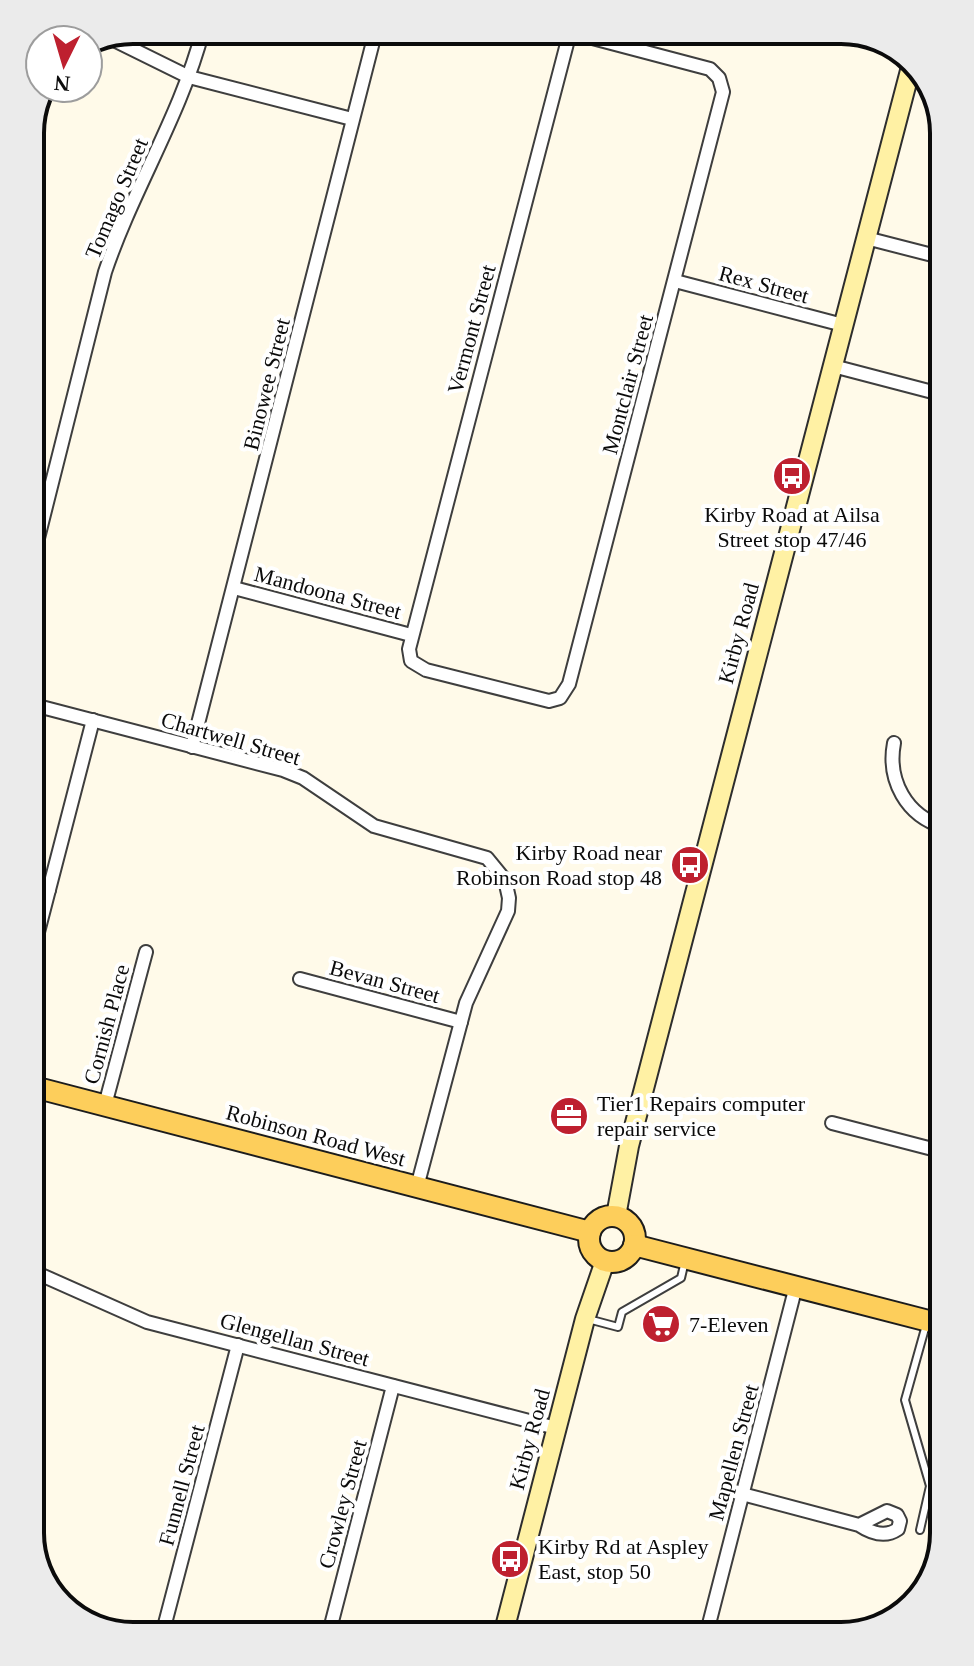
<svg xmlns="http://www.w3.org/2000/svg" width="974" height="1666" viewBox="0 0 974 1666" font-family="Georgia,serif">
  <style>
    .lines { fill: none; stroke-linecap: round; stroke-linejoin: round }
    .lane-casing { stroke: #3e3e3e; stroke-width: 10 }
    .street-casing { stroke: #3e3e3e; stroke-width: 16 }
    .secondary-casing { stroke: #2d2d2d; stroke-width: 22 }
    .primary-casing { stroke: #1c1c1c; stroke-width: 24 }
    .lane { stroke: #fff; stroke-width: 6 }
    .street { stroke: #fff; stroke-width: 12 }
    .secondary { stroke: #fff1a4; stroke-width: 18 }
    .primary { stroke: #fdce5b; stroke-width: 20 }
    .labels { text-anchor: middle; stroke-width: 8; stroke-linejoin: round; paint-order: stroke }
    .street-label { font-size: 22px; fill: #0b0b0b; stroke: #fff }
    .poi-label { font-size: 22px; fill: #0b0b0b; stroke: #fff; text-anchor: start }
    .rim { fill: none; stroke: #0b0b0b; stroke-width: 4 }
  </style>
  <rect width="100%" height="100%" fill="#fffae9"/>
  <g class="lines">
    <defs>
      <g id="lane">
        <polyline points="588,1319 618,1327 622,1312 681,1278 685,1261"/>
        <polyline points="920,1530 930,1486 905,1400 926,1325"/>
      </g>
      <g id="street">
        <polyline points="562,30 710,69 719,78 723,92 569,684 560,698 549,701 426,670 411,661 409,649 570,32"/>
        <polyline points="112,39 189,77 352,119"/>
        <polyline points="866,238 944,258"/>
        <polyline points="675,281 843,325"/>
        <polyline points="833,366 944,395"/>
        <path d="M30,570L105,272C133,189 181,115 203,30"/>
        <polyline points="234,588 411,635"/>
        <polyline points="30,704 283,770 303,778 374,826 487,858 505,880 509,898 508,911 466,1003 417,1187"/>
        <path d="M894,743C887,780 906,816 944,827"/>
        <polyline points="192,747 376,30"/>
        <polyline points="30,885 49,890"/>
        <polyline points="30,963 93,720"/>
        <polyline points="300,979 461,1022"/>
        <polyline points="105,1105 146,952"/>
        <polyline points="832,1123 944,1152"/>
        <polyline points="30,1270 147,1322 556,1428"/>
        <path d="M742,1494L859,1525C871,1533 885,1538 898,1529L900,1521L897,1515L887,1511L859,1525"/>
        <polyline points="708,1628 796,1286"/>
        <polyline points="329,1633 393,1386"/>
        <polyline points="162,1635 238,1345"/>
      </g>
      <g id="secondary">
        <polyline points="616,1216 629,1146 912,63"/>
        <polyline points="504,1631 585,1319 605,1261"/>
      </g>
      <g id="primary">
        <polyline points="30,1086 590,1232"/>
        <circle cx="612" cy="1239" r="23"/>
        <polyline points="634,1245 944,1325"/>
      </g>
    </defs>
    <use href="#lane" class="lane-casing"/>
    <use href="#street" class="street-casing"/>
    <use href="#secondary" class="secondary-casing"/>
    <use href="#primary" class="primary-casing"/>
    <use href="#lane" class="lane"/>
    <use href="#street" class="street"/>
    <use href="#secondary" class="secondary"/>
    <use href="#primary" class="primary"/>
  </g>
  <defs>
    <symbol id="bus-disc" viewBox="-11 -11 22 22"><circle r="9.5" fill="#be202f" stroke="#fff"/><path d="M-5-6H5V4H4V6H2V4H-2V6H-4V4H-5ZM-3.5-4V0h7V-4ZM-3.5 1.2v1.5H-2V1.2ZM2 1.2v1.5H3.5V1.2Z" fill="#fff"/></symbol>
    <symbol id="office-disc" viewBox="-11 -11 22 22"><circle r="9.5" fill="#be202f" stroke="#fff"/><path d="M-6-3h4V-5.5h4V-3h4V5H-6ZM-1-4.5V-3h2v-1.5ZM-6 0V1H6V0Z" fill="#fff"/></symbol>
    <symbol id="supermarket-disc" viewBox="-11 -11 22 22"><circle r="9.5" fill="#be202f" stroke="#fff"/><path d="M-6-5.5h2.5l.6 2H6L4.5 2H-2.5L-4.4-4H-6ZM-1.5 3.2a1.3 1.3 0 1 0 .1 0ZM3 3.2a1.3 1.3 0 1 0 .1 0Z" fill="#fff"/></symbol>
  </defs>
  <g fill-rule="evenodd">
    <use href="#bus-disc" x="770" y="454" width="44" height="44"/>
    <use href="#bus-disc" x="668" y="843" width="44" height="44"/>
    <use href="#office-disc" x="547" y="1094" width="44" height="44"/>
    <use href="#supermarket-disc" x="639" y="1302" width="44" height="44"/>
    <use href="#bus-disc" x="488" y="1537" width="44" height="44"/>
  </g>
  <g class="labels">
    <g class="street-label">
      <text transform="translate(116 198) rotate(-67)" y="8">Tomago Street</text>
      <text transform="translate(764 284) rotate(15)" y="8">Rex Street</text>
      <text transform="translate(471 329) rotate(-75)" y="8">Vermont Street</text>
      <text transform="translate(266 384) rotate(-76)" y="8">Binowee Street</text>
      <text transform="translate(627 384) rotate(-75)" y="8">Montclair Street</text>
      <text transform="translate(328 592) rotate(15)" y="8">Mandoona Street</text>
      <text transform="translate(738 633) rotate(-75)" y="8">Kirby Road</text>
      <text transform="translate(231 738) rotate(16)" y="8">Chartwell Street</text>
      <text transform="translate(385 981) rotate(15)" y="8">Bevan Street</text>
      <text transform="translate(106 1024) rotate(-75)" y="8">Cornish Place</text>
      <text transform="translate(316 1135) rotate(15)" y="8">Robinson Road West</text>
      <text transform="translate(295 1339) rotate(15)" y="8">Glengellan Street</text>
      <text transform="translate(529 1439) rotate(-75)" y="8">Kirby Road</text>
      <text transform="translate(733 1452) rotate(-75)" y="8">Mapellen Street</text>
      <text transform="translate(181 1485) rotate(-75)" y="8">Funnell Street</text>
      <text transform="translate(342 1504) rotate(-75)" y="8">Crowley Street</text>
    </g>
    <g class="poi-label">
      <text x="792" y="522" text-anchor="middle">Kirby Road at Ailsa<tspan x="792" dy="25">Street stop 47/46</tspan></text>
      <text x="662" y="860" text-anchor="end">Kirby Road near<tspan x="662" dy="25">Robinson Road stop 48</tspan></text>
      <text x="597" y="1111">Tier1 Repairs computer<tspan x="597" dy="25">repair service</tspan></text>
      <text x="689" y="1332">7-Eleven</text>
      <text x="538" y="1554">Kirby Rd at Aspley<tspan x="538" dy="25">East, stop 50</tspan></text>
    </g>
  </g>
  <path d="M0 0H974V1666H0ZM133 44H841A89 89 0 0 1 930 133V1533A89 89 0 0 1 841 1622H133A89 89 0 0 1 44 1533V133A89 89 0 0 1 133 44Z" fill="#ebebeb" fill-rule="evenodd"/>
  <path class="rim" d="M133 44H841A89 89 0 0 1 930 133V1533A89 89 0 0 1 841 1622H133A89 89 0 0 1 44 1533V133A89 89 0 0 1 133 44Z"/>
  <g transform="translate(64 64) rotate(185)"><circle r="38" fill="#ffffff" stroke="#9d9d9d" stroke-width="2"/>
  <path d="M0-6L14 30L0 20L-14 30Z" fill="#be202f"/>
  <text y="-12" font-size="22" font-weight="bold" text-anchor="middle" fill="#0b0b0b">N</text>
  </g>
</svg>
